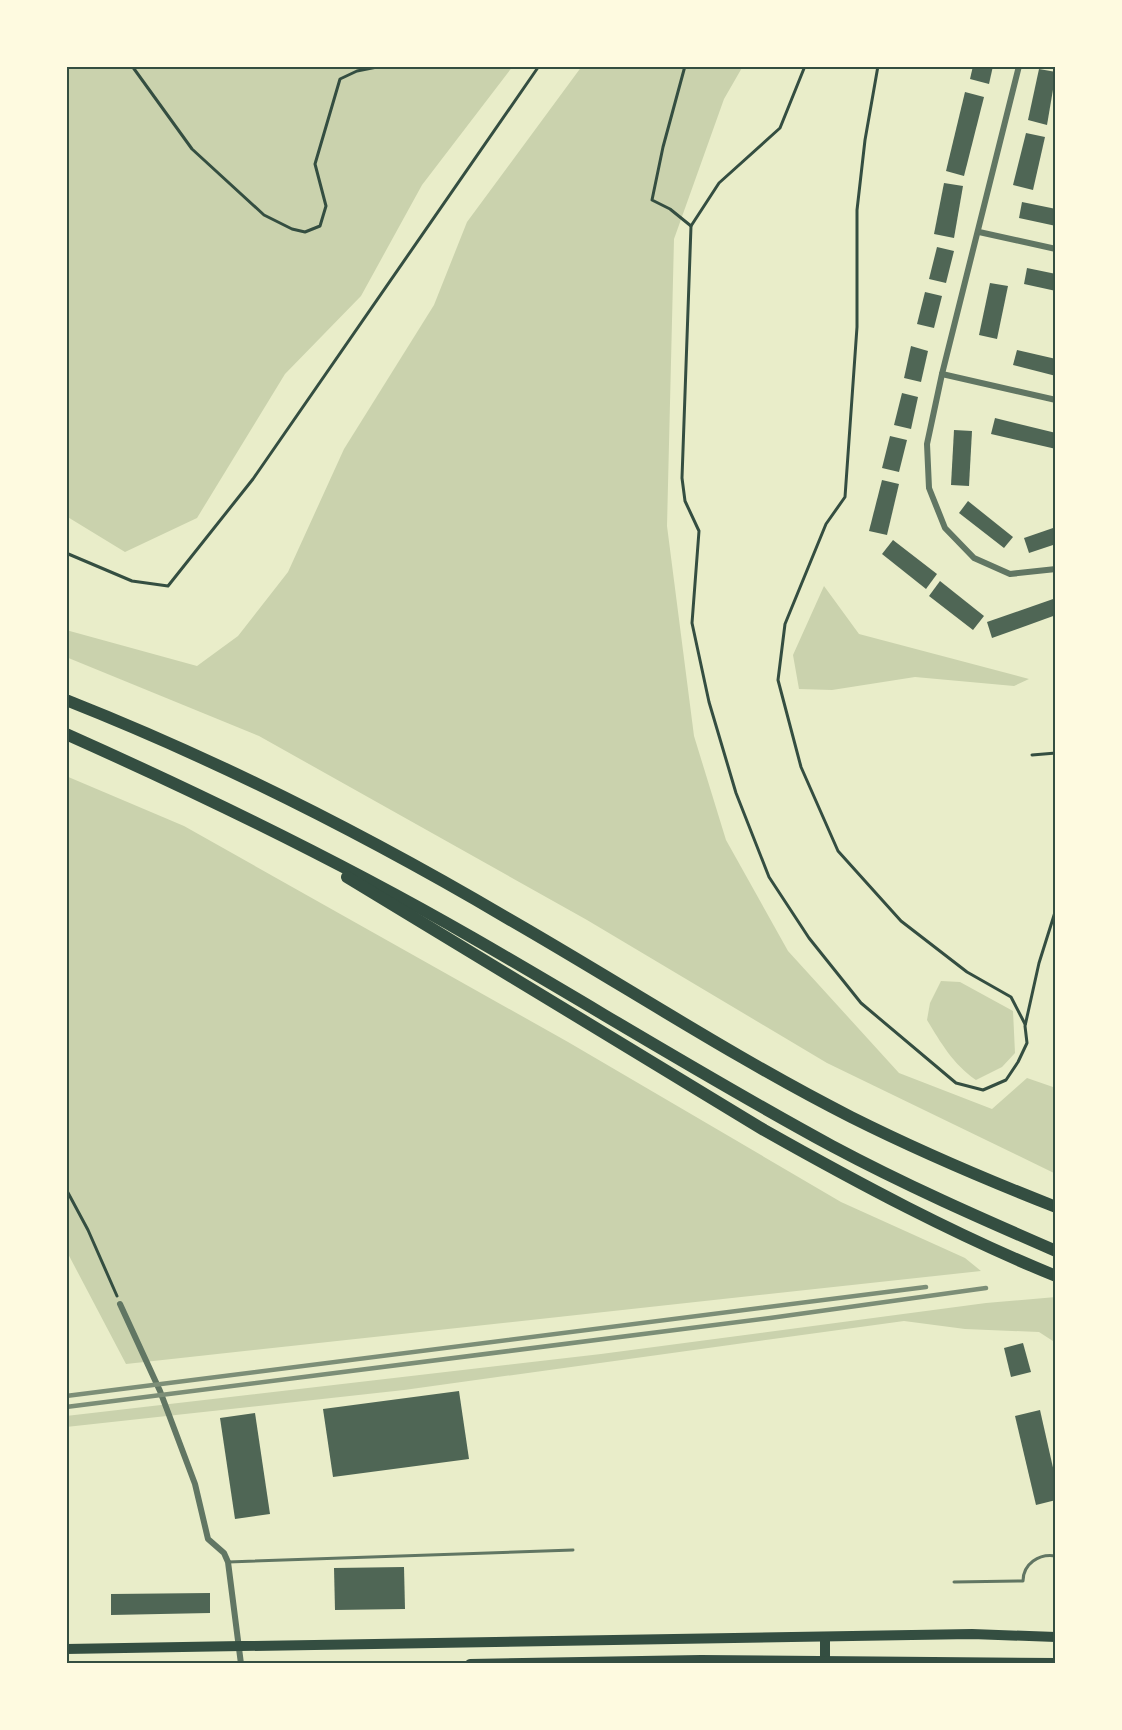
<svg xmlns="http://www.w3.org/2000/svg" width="1122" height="1730" viewBox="0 0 1122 1730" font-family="Commissioner,sans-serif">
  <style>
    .green { fill: #cad2ad }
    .building { fill: #4f6655 }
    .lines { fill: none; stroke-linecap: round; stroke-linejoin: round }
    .path { stroke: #344e41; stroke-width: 3 }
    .service { stroke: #617663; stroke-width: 3 }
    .minor { stroke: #617663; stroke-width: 6 }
    .primary { stroke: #344e41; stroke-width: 10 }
    .motorway { stroke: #344e41; stroke-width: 12 }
    .rail { stroke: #7c8e77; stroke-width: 4.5 }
    .neatline { fill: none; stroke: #344e41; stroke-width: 2 }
  </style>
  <rect width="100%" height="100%" fill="#e9edc9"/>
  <g class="green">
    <polygon points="66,66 513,66 422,185 361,296 285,374 197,518 125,552 66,516"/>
    <polygon points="582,66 743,66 724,99 674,239 667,526 694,736 726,840 788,951 899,1073 992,1109 1027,1078 1053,1087 1056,1094 1056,1174 827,1063 587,920 259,736 66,657 66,630 197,666 238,636 288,572 344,449 434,305 467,222"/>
    <polygon points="824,586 859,634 1029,679 1014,686 915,677 832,690 799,689 793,655"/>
    <polygon points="66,776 184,826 568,1042 841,1202 965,1258 981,1271 126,1364 66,1250"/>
    <path d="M941,981L960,982L1013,1011L1015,1053L1002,1067L976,1080C953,1064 941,1043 927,1020L930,1003Z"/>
    <polygon points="1056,1297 1056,1343 1039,1332 965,1329 904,1321 404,1390 66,1427 66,1416 601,1354 986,1303"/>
  </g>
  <g class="building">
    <polygon points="973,66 993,66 989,84 970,79"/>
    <polygon points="1039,69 1056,72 1047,125 1028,120"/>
    <polygon points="965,92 984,97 964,176 946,171"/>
    <polygon points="1026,133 1045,137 1033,190 1013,185"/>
    <polygon points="944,183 963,186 954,238 934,234"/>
    <polygon points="1022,202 1056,209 1056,226 1019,218"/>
    <polygon points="937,247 954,251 946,283 929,279"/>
    <polygon points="1027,268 1056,274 1056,291 1024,284"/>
    <polygon points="990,283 1008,286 997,339 979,335"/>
    <polygon points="925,292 942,296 934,328 917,324"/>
    <polygon points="911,346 928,351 921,382 904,378"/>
    <polygon points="1017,350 1056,359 1056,376 1013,365"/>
    <polygon points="902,393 918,397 911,429 894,425"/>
    <polygon points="995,418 1056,433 1056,449 991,434"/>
    <polygon points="954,430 972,431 969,486 951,485"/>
    <polygon points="890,436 907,440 899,472 882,468"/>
    <polygon points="882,480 899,484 887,535 869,531"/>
    <polygon points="968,501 1013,537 1004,548 959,513"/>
    <polygon points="1056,527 1056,544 1029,553 1024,538"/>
    <polygon points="893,540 937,574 926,589 882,554"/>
    <polygon points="940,581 984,616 973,630 929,596"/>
    <polygon points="1056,598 1056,615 992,638 987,622"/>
    <polygon points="1023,1343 1031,1372 1011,1377 1004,1348"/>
    <polygon points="459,1391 469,1459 333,1477 323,1409"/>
    <polygon points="1040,1410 1056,1481 1056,1500 1036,1505 1015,1416"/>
    <polygon points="255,1413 270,1514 235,1519 220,1418"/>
    <polygon points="404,1567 405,1609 335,1610 334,1568"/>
    <polygon points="210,1593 210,1613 111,1615 111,1594"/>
  </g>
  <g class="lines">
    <g class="path">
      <polyline points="132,66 192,149 264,215 292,229 305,232 320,226 326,206 315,164 340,79 357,71 382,66"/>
      <polyline points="685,66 663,147 652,200 670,209 691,226"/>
      <polyline points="805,66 780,128 719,183 691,226 682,478 685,501 699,531 692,623 709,702 736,793 769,877 809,938 861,1003 956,1083 983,1090 1006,1080 1018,1062 1027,1043 1025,1026 1039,963 1056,909"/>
      <polyline points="878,66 865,140 857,210 857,327 845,497 826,524 785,624 778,680 801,767 838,851 901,921 967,972 1011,997 1025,1024"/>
      <polyline points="66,553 132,581 168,586 253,479 539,66"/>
      <polyline points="1032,755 1056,753"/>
      <polyline points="66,1189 88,1230 117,1296"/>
    </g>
    <g class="service">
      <polyline points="228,1562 573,1550"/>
      <path d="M954,1582L1023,1581C1023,1564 1039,1553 1056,1556"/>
    </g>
    <g class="minor">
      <polyline points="1019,66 942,374 927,444 929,488 945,528 974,558 1010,574 1056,569"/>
      <polyline points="979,232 1056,249"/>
      <polyline points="942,374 1056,400"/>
      <polyline points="120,1304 160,1391 195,1484 208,1539 224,1553 228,1562 241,1664"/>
    </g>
    <g class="primary">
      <polyline points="66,1649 972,1634 1056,1637"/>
      <polyline points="825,1661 825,1637"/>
      <polyline points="470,1664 701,1660 1056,1663"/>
    </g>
    <g class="motorway">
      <path d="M66,700C218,760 366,835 507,918C622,984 733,1057 851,1117C917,1150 987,1180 1056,1207"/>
      <path d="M66,734C205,796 341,862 473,938C593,1007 710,1080 832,1146C905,1185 980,1218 1056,1251"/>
      <path d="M347,877L764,1130C858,1183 955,1235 1056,1276"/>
    </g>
    <g class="rail">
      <polyline points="66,1396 926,1287"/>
      <polyline points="66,1407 770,1318 986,1288"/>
    </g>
  </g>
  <rect width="1122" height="1730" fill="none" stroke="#fefae0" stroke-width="135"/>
  <rect x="68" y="68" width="986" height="1594" class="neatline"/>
</svg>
